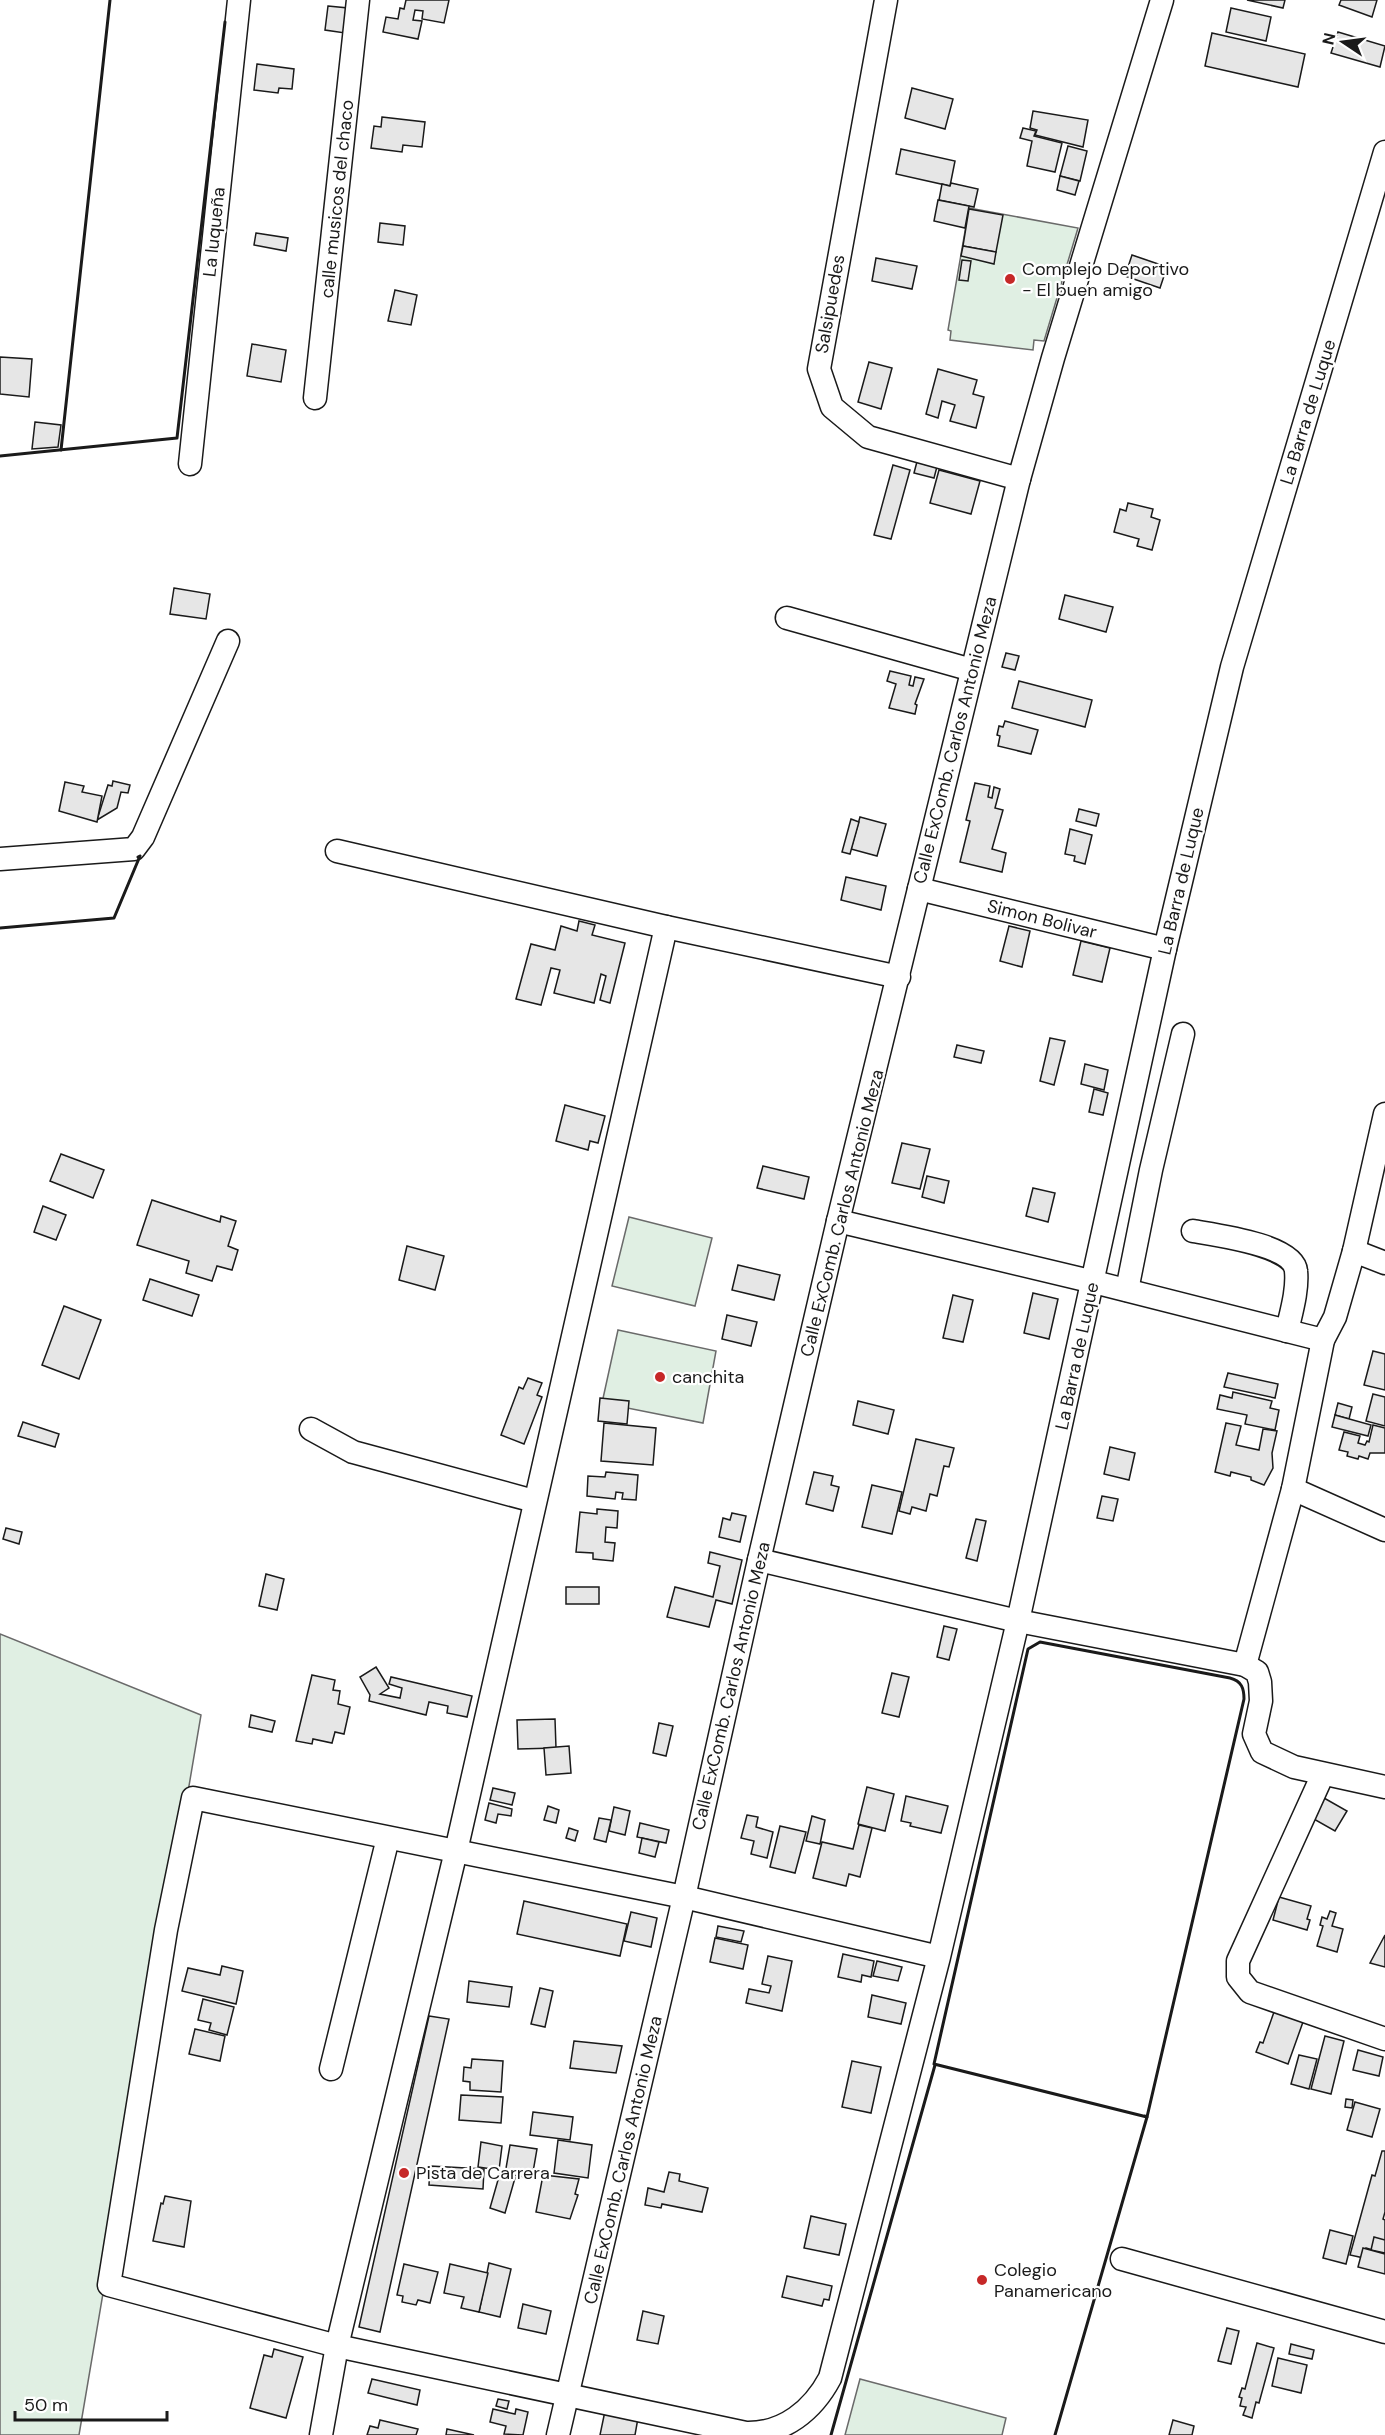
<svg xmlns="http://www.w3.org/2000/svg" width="1385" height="2435" viewBox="0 0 1385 2435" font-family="'DM Sans',sans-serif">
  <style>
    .green { fill: #e0efe3; stroke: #6a6a6a; stroke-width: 1.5 }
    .building { fill: #e6e6e6; stroke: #1a1a1a; stroke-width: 1.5 }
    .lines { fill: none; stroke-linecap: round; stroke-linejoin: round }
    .minor-casing { stroke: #1a1a1a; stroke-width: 25 }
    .minor { stroke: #fff; stroke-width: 22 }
    .wall { stroke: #1a1a1a; stroke-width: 3 }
    .poi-dot { fill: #c62828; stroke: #fff; stroke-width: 2 }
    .labels { text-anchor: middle; stroke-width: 4.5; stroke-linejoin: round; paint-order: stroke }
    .street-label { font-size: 18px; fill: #1a1a1a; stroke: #fff }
    .poi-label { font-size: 18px; fill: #1a1a1a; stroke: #fff; text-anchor: start }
  </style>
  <rect width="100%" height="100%" fill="#fff"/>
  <g class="green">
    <polygon points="969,208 1078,228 1044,341 1034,340 1033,350 950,340 951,331 948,330"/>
    <polygon points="629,1217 712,1238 695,1306 612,1286"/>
    <polygon points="618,1330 716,1351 703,1423 602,1403"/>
    <polygon points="0,1634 201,1715 79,2435 0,2435"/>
    <polygon points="860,2379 1006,2418 1002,2435 845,2435"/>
  </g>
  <g class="building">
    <polygon points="406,0 449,0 444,23 422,19 423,11 415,10 413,20 422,21 418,39 383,32 386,17 398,19 400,8 404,9"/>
    <polygon points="1247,0 1285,0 1283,8"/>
    <polygon points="1341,0 1377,0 1372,17 1339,5"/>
    <polygon points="328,6 348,8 345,33 325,30"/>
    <polygon points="1231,8 1271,17 1266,41 1226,32"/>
    <polygon points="1338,32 1385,46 1380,67 1331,53"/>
    <polygon points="1212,33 1305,54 1298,87 1205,66"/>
    <polygon points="257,64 294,69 292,89 279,88 278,93 254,90"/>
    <polygon points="912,88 953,99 945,129 905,118"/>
    <polygon points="1033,111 1088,120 1083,147 1035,135 1037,130 1030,128"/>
    <polygon points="382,117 425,122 422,147 403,145 402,152 371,148 374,126 381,127"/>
    <polygon points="1023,128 1036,131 1034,136 1062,143 1055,172 1027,166 1032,141 1020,138"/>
    <polygon points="1068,146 1087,151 1080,181 1060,176"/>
    <polygon points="901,149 955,161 950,186 896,174"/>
    <polygon points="1060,176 1079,181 1075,195 1057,190"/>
    <polygon points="951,183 978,189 974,207 939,200 942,184 950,186"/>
    <polygon points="938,200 969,206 965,228 934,221"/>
    <polygon points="969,209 1003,215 996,252 963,246"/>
    <polygon points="380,223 405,226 403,245 378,242"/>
    <polygon points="256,233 288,238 286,251 254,245"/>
    <polygon points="963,246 996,252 994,264 961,256"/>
    <polygon points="1132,255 1167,267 1160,288 1125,276"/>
    <polygon points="876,258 917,266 912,289 872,281"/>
    <polygon points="962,260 971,261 968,281 959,280"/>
    <polygon points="395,290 417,295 411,325 388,321"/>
    <polygon points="252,344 286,350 281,382 247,376"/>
    <polygon points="0,357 32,359 29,397 0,394"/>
    <polygon points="869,362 892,368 881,409 858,402"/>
    <polygon points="938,369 977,380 973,394 984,397 976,428 950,421 955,405 942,401 938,418 926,414"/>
    <polygon points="35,422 61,425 58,447 32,449"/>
    <polygon points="919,454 939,459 934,478 914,473"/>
    <polygon points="893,465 910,470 891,539 874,535"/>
    <polygon points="939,470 980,481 971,514 930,503"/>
    <polygon points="1128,503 1153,509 1151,517 1160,520 1152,550 1137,546 1139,539 1114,532 1120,509 1126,511"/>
    <polygon points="174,588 210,594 206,619 170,614"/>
    <polygon points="1065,595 1113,607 1106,632 1059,619"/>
    <polygon points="1006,653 1019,656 1015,670 1002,667"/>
    <polygon points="890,671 911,676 909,685 913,686 915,677 924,679 915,704 917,705 915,714 889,708 896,684 887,681"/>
    <polygon points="1019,681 1092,700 1085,727 1012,708"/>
    <polygon points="1005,721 1038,730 1031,754 998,746 1000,736 997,735 999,726 1003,727"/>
    <polygon points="113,781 130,785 128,793 121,792 117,808 97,820 108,785 112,786"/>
    <polygon points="65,782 84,786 82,792 102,796 97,822 59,811"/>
    <polygon points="975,783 990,786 988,797 992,798 994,787 1000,789 995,808 1003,810 992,849 1006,853 1002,872 960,862 970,821 966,820"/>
    <polygon points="1079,809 1099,814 1096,826 1076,821"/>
    <polygon points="860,817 886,824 877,856 851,849"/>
    <polygon points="851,819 859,822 850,854 842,852"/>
    <polygon points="1070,829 1092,835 1085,864 1074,861 1075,856 1065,854"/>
    <polygon points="846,877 886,886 881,910 841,900"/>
    <polygon points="579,921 595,925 592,935 625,943 610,1003 600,1000 606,976 601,974 594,1003 554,993 560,970 551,968 541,1005 516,999 531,944 555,950 561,926 577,931"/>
    <polygon points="1009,926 1030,931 1022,967 1000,961"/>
    <polygon points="1081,941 1110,948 1102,982 1073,975"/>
    <polygon points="1050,1038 1065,1041 1054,1085 1040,1081"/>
    <polygon points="957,1045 984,1051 981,1063 954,1057"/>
    <polygon points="1085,1064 1108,1070 1104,1090 1081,1084"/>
    <polygon points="1094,1089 1108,1093 1103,1115 1089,1112"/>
    <polygon points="565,1105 605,1116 598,1143 590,1141 588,1150 556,1141"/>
    <polygon points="902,1143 930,1149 920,1189 892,1183"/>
    <polygon points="61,1154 104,1170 93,1198 50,1181"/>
    <polygon points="763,1166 809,1177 804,1199 757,1188"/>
    <polygon points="927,1176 949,1181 944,1203 922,1197"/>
    <polygon points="1033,1188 1055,1193 1048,1222 1026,1216"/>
    <polygon points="152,1200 220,1222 221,1216 236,1221 228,1246 238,1250 232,1270 217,1266 212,1281 186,1273 189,1261 137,1245"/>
    <polygon points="43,1206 66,1215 56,1240 34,1232"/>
    <polygon points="407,1246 444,1256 435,1290 399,1280"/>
    <polygon points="738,1265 780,1275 774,1300 732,1290"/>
    <polygon points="150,1279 199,1295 192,1316 143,1300"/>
    <polygon points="1033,1293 1058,1299 1049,1339 1024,1333"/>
    <polygon points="953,1295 973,1300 963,1342 943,1338"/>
    <polygon points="64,1306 101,1320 79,1379 42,1365"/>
    <polygon points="727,1315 757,1322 751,1346 722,1339"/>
    <polygon points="1373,1351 1385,1354 1385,1390 1364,1385"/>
    <polygon points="1228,1373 1278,1384 1275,1398 1224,1387"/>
    <polygon points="528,1378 542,1383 537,1395 542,1397 524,1444 501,1435 519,1387 523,1389"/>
    <polygon points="1233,1392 1272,1401 1270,1408 1279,1410 1275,1430 1245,1424 1247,1415 1217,1409 1220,1395 1232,1398"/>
    <polygon points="1373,1394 1385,1397 1385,1426 1366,1421"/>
    <polygon points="600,1398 629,1401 627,1424 598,1421"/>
    <polygon points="858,1401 894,1410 888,1434 853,1425"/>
    <polygon points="1338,1403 1352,1407 1349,1419 1335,1415"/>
    <polygon points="1335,1415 1371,1425 1368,1436 1332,1427"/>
    <polygon points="23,1422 59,1434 55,1447 18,1436"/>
    <polygon points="604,1423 656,1428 653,1465 601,1461"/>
    <polygon points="1226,1423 1241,1426 1236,1445 1259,1450 1263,1429 1277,1431 1272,1453 1273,1468 1264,1485 1251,1480 1251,1477 1231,1472 1230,1476 1215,1472"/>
    <polygon points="1373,1425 1385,1428 1385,1453 1370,1453 1368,1459 1359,1456 1358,1459 1347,1456 1348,1452 1339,1450 1344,1432 1360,1436 1358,1443 1365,1445 1367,1441 1369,1442"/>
    <polygon points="916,1439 954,1448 949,1467 944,1466 937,1496 930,1494 926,1511 912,1507 910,1514 899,1511"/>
    <polygon points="1110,1447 1135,1453 1129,1480 1104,1474"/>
    <polygon points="606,1472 638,1475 636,1500 622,1499 623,1493 616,1492 615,1499 587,1496 588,1476 605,1477"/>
    <polygon points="814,1472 833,1476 831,1485 839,1487 833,1511 806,1504"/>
    <polygon points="872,1485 902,1492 892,1534 862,1527"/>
    <polygon points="1102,1496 1118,1499 1113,1521 1097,1518"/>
    <polygon points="597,1509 618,1511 617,1528 606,1527 605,1542 615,1543 613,1561 593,1559 593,1553 576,1552 580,1512 597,1514"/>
    <polygon points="732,1513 746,1516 740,1542 719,1537 723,1518 730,1520"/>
    <polygon points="976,1519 986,1521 977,1561 966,1558"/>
    <polygon points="6,1528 22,1532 19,1544 3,1539"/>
    <polygon points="710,1552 742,1560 732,1604 716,1600 709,1627 667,1617 675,1587 713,1597 720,1566 708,1563"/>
    <polygon points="266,1574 284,1579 277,1610 259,1606"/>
    <rect x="566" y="1587" width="33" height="17"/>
    <polygon points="944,1626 957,1629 949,1660 937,1657"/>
    <polygon points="376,1667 389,1688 380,1694 400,1698 402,1688 389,1684 391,1677 472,1696 467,1717 447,1713 448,1706 429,1702 426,1715 369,1701 370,1695 360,1677"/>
    <polygon points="892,1673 909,1677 899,1717 882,1713"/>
    <polygon points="312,1675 335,1680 333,1690 340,1691 338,1704 350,1707 344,1734 335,1732 332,1743 313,1739 312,1744 296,1741"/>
    <polygon points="251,1715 275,1721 272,1732 249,1727"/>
    <polygon points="555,1719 556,1748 518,1749 517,1720"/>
    <polygon points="659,1723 673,1726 666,1756 653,1753"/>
    <polygon points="569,1746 571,1773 546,1775 544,1748"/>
    <polygon points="867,1787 894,1794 885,1831 858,1824"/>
    <polygon points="493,1788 515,1793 512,1805 490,1800"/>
    <polygon points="906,1796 948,1806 941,1833 910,1826 911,1823 901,1821"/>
    <polygon points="1324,1798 1347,1811 1335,1831 1312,1818"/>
    <polygon points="489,1803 512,1809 511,1816 498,1814 496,1823 485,1820"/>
    <polygon points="548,1806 559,1810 556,1823 544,1820"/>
    <polygon points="614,1807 630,1811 625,1835 609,1831"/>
    <polygon points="747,1815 758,1817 756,1827 773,1832 767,1858 751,1854 754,1841 741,1838"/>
    <polygon points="812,1816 825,1820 820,1844 806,1841"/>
    <polygon points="599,1818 611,1820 606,1842 594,1839"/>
    <polygon points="640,1823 669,1830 666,1843 637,1837"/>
    <polygon points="859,1825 872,1828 860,1877 849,1874 846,1886 813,1878 822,1842 853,1849"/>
    <polygon points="780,1826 806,1832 795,1873 770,1867"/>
    <polygon points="569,1828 578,1831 575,1841 566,1838"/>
    <polygon points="642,1838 659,1842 655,1857 639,1853"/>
    <polygon points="1279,1897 1311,1906 1307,1919 1310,1920 1307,1930 1273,1920"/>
    <polygon points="524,1901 627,1924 620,1956 517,1934"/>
    <polygon points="1330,1911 1336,1913 1332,1926 1343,1929 1337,1952 1317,1946 1323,1926 1320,1925 1322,1917 1327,1919"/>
    <polygon points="631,1912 657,1918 651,1947 624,1941"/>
    <polygon points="718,1926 744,1931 741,1942 716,1937"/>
    <polygon points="1385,1935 1385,1967 1370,1963"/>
    <polygon points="715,1938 748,1945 743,1969 710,1962"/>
    <polygon points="843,1954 874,1961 871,1977 862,1975 861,1982 838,1977"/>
    <polygon points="768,1956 792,1961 782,2011 746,2003 749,1989 769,1993 771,1986 762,1984"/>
    <polygon points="877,1961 902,1967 898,1981 873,1976"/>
    <polygon points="222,1966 243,1971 236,2004 182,1991 188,1968 220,1975"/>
    <polygon points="469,1981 512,1987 509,2007 467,2002"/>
    <polygon points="540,1988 553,1991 545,2027 531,2024"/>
    <polygon points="872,1995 906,2003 901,2024 868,2017"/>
    <polygon points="203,1999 234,2007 227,2035 209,2030 211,2023 198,2020"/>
    <polygon points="1274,2012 1303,2022 1288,2064 1256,2052 1260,2042 1263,2043"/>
    <polygon points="429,2016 449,2019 380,2332 359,2327"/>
    <polygon points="195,2029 225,2036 220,2061 189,2054"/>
    <polygon points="1325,2036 1344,2041 1331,2094 1311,2089"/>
    <polygon points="574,2041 622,2046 616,2073 570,2068"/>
    <polygon points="1358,2050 1383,2057 1379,2076 1353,2070"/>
    <polygon points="1299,2055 1317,2059 1309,2089 1291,2084"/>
    <polygon points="472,2059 503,2061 501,2092 470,2090 470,2082 463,2081 464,2067 471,2068"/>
    <polygon points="852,2061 881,2067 871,2113 842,2107"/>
    <polygon points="461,2095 503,2097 501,2123 459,2120"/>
    <polygon points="1346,2099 1353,2100 1352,2108 1345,2107"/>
    <polygon points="1355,2102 1380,2109 1372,2137 1347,2130"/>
    <polygon points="533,2112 573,2117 570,2140 530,2135"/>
    <polygon points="558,2140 592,2145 588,2178 554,2173"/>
    <polygon points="481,2142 502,2146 499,2170 478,2167"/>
    <polygon points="510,2145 537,2149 532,2178 505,2174"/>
    <polygon points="1382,2151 1385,2151 1385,2212 1383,2219 1385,2220 1385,2261 1374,2258 1376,2251 1366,2248 1364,2258 1350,2255 1372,2175 1375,2176"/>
    <polygon points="430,2166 484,2169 483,2189 429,2185"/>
    <polygon points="669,2172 680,2174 679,2181 708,2188 702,2212 662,2204 661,2208 645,2205 648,2188 664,2192"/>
    <polygon points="500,2173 515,2178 505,2213 490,2208"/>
    <polygon points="543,2175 579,2179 575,2194 578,2195 570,2219 536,2212"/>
    <polygon points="165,2196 191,2201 184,2247 153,2241 161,2203 163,2204"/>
    <polygon points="811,2216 846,2224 839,2255 804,2248"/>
    <polygon points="1330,2230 1353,2236 1346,2264 1323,2258"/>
    <polygon points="1374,2237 1385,2240 1385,2253 1371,2250"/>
    <polygon points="1363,2248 1385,2254 1385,2274 1358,2267"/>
    <polygon points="489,2263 511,2269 500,2317 479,2312"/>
    <polygon points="404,2264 438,2272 430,2303 418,2300 416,2305 402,2302 403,2296 397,2295"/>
    <polygon points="450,2264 488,2273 479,2312 461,2308 464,2297 444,2293"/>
    <polygon points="787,2276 832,2286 829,2300 824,2299 822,2306 782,2297"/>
    <polygon points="523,2304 551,2311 546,2334 518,2328"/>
    <polygon points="643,2311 664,2316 658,2344 637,2340"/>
    <polygon points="1227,2328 1239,2331 1231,2364 1218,2361"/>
    <polygon points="1257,2343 1274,2348 1259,2403 1256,2402 1252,2418 1243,2415 1246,2407 1240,2406 1242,2398 1239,2397 1242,2388 1245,2389"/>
    <polygon points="1291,2344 1314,2350 1312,2359 1289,2354"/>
    <polygon points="274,2349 303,2357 286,2418 250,2408 264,2355 272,2357"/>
    <polygon points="1278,2358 1307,2365 1301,2393 1272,2386"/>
    <polygon points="372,2379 420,2390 417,2405 368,2393"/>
    <polygon points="498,2399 509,2401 507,2409 496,2406"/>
    <polygon points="493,2409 515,2414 516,2409 528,2412 523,2435 504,2434 506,2426 490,2422"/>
    <polygon points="605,2411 638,2418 635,2435 600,2435"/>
    <polygon points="380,2420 418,2429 416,2435 367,2435 370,2426 378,2428"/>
    <polygon points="1173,2420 1194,2426 1192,2435 1169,2435"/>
    <polygon points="447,2429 474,2435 446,2435"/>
  </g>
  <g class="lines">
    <defs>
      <g id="minor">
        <polyline points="886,0 819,369 832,407 868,437 1019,479"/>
        <polyline points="315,398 358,0"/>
        <polyline points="190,464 239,0"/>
        <polyline points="787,618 972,670"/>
        <polyline points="337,851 666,927 899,977"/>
        <polyline points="0,859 134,849 143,837 228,641"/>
        <polyline points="919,889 1165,949"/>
        <polyline points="838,1221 1094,1282 1323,1340"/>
        <path d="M1193,1231C1215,1235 1294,1245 1296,1271C1298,1290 1291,1313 1287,1331"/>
        <polyline points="1354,1251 1385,1263"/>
        <polyline points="1127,1290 1151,1170 1183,1034"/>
        <polyline points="311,1429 353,1452 534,1501"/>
        <polyline points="1293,1489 1385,1530"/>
        <polyline points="759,1560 1018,1621 1245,1665 1257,1672 1260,1682 1261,1701 1254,1734 1262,1752 1294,1767 1385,1787"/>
        <polyline points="1245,1665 1293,1489 1323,1340 1335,1317 1354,1251 1385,1114"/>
        <polyline points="1323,1774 1238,1961 1238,1977 1250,1992 1385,2039"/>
        <path d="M939,1957L684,1897L193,1798L166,1930L109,2285L337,2346L746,2433C784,2434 813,2410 830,2378L939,1957L1018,1621L1165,949L1232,667L1385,152"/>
        <polyline points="331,2069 388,1838"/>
        <polyline points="1122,2259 1385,2332"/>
        <polyline points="321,2435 337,2346 456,1851 666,927"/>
        <polyline points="558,2435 684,1897 759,1560 838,1221 1019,479 1053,358 1162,0"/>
      </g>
    </defs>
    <use href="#minor" class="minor-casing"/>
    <use href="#minor" class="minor"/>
    <g class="wall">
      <polyline points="61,450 110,0"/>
      <polyline points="0,456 177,438 225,22"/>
      <polyline points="0,928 114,918 140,856 138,857"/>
      <path d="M1040,1642L1230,1678C1242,1681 1244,1689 1244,1699L1147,2117L934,2064L1028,1649Z"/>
      <polyline points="831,2435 935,2065"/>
      <polyline points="1055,2435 1147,2117 1145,2116"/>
    </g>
  </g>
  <g class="poi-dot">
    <circle cx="1010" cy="279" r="6"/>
    <circle cx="660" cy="1377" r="6"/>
    <circle cx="404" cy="2173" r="6"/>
    <circle cx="982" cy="2280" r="6"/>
  </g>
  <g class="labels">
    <g class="street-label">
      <text transform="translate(337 199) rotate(-84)" y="6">calle musicos del chaco</text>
      <text transform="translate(214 232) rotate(-84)" y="6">La luqueña</text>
      <text transform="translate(830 304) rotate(-80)" y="6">Salsipuedes</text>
      <text transform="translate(1308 412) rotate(-73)" y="6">La Barra de Luque</text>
      <text transform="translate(955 740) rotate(-76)" y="6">Calle ExComb. Carlos Antonio Meza</text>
      <text transform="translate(1181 881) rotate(-77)" y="6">La Barra de Luque</text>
      <text transform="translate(1042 919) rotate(14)" y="6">Simon Bolivar</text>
      <text transform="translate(842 1213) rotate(-76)" y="6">Calle ExComb. Carlos Antonio Meza</text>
      <text transform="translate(1077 1356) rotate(-78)" y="6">La Barra de Luque</text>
      <text transform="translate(731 1686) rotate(-77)" y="6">Calle ExComb. Carlos Antonio Meza</text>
      <text transform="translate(623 2160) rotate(-77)" y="6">Calle ExComb. Carlos Antonio Meza</text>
    </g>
    <g class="poi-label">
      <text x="1022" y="275">Complejo Deportivo<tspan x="1022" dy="21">- El buen amigo</tspan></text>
      <text x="672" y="1383">canchita</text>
      <text x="416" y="2179">Pista de Carrera</text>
      <text x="994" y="2276">Colegio<tspan x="994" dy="21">Panamericano</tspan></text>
    </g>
  </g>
  <g transform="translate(1343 42) rotate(283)" stroke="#ffffff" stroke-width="4.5" paint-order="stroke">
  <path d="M0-4.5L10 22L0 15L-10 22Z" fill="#1a1a1a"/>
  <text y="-9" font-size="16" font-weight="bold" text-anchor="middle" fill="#1a1a1a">N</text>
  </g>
  <path d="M15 2411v9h152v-9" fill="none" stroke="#1a1a1a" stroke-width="3"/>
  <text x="24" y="2411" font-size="18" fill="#1a1a1a" stroke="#ffffff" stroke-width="4.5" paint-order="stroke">50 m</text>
</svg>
